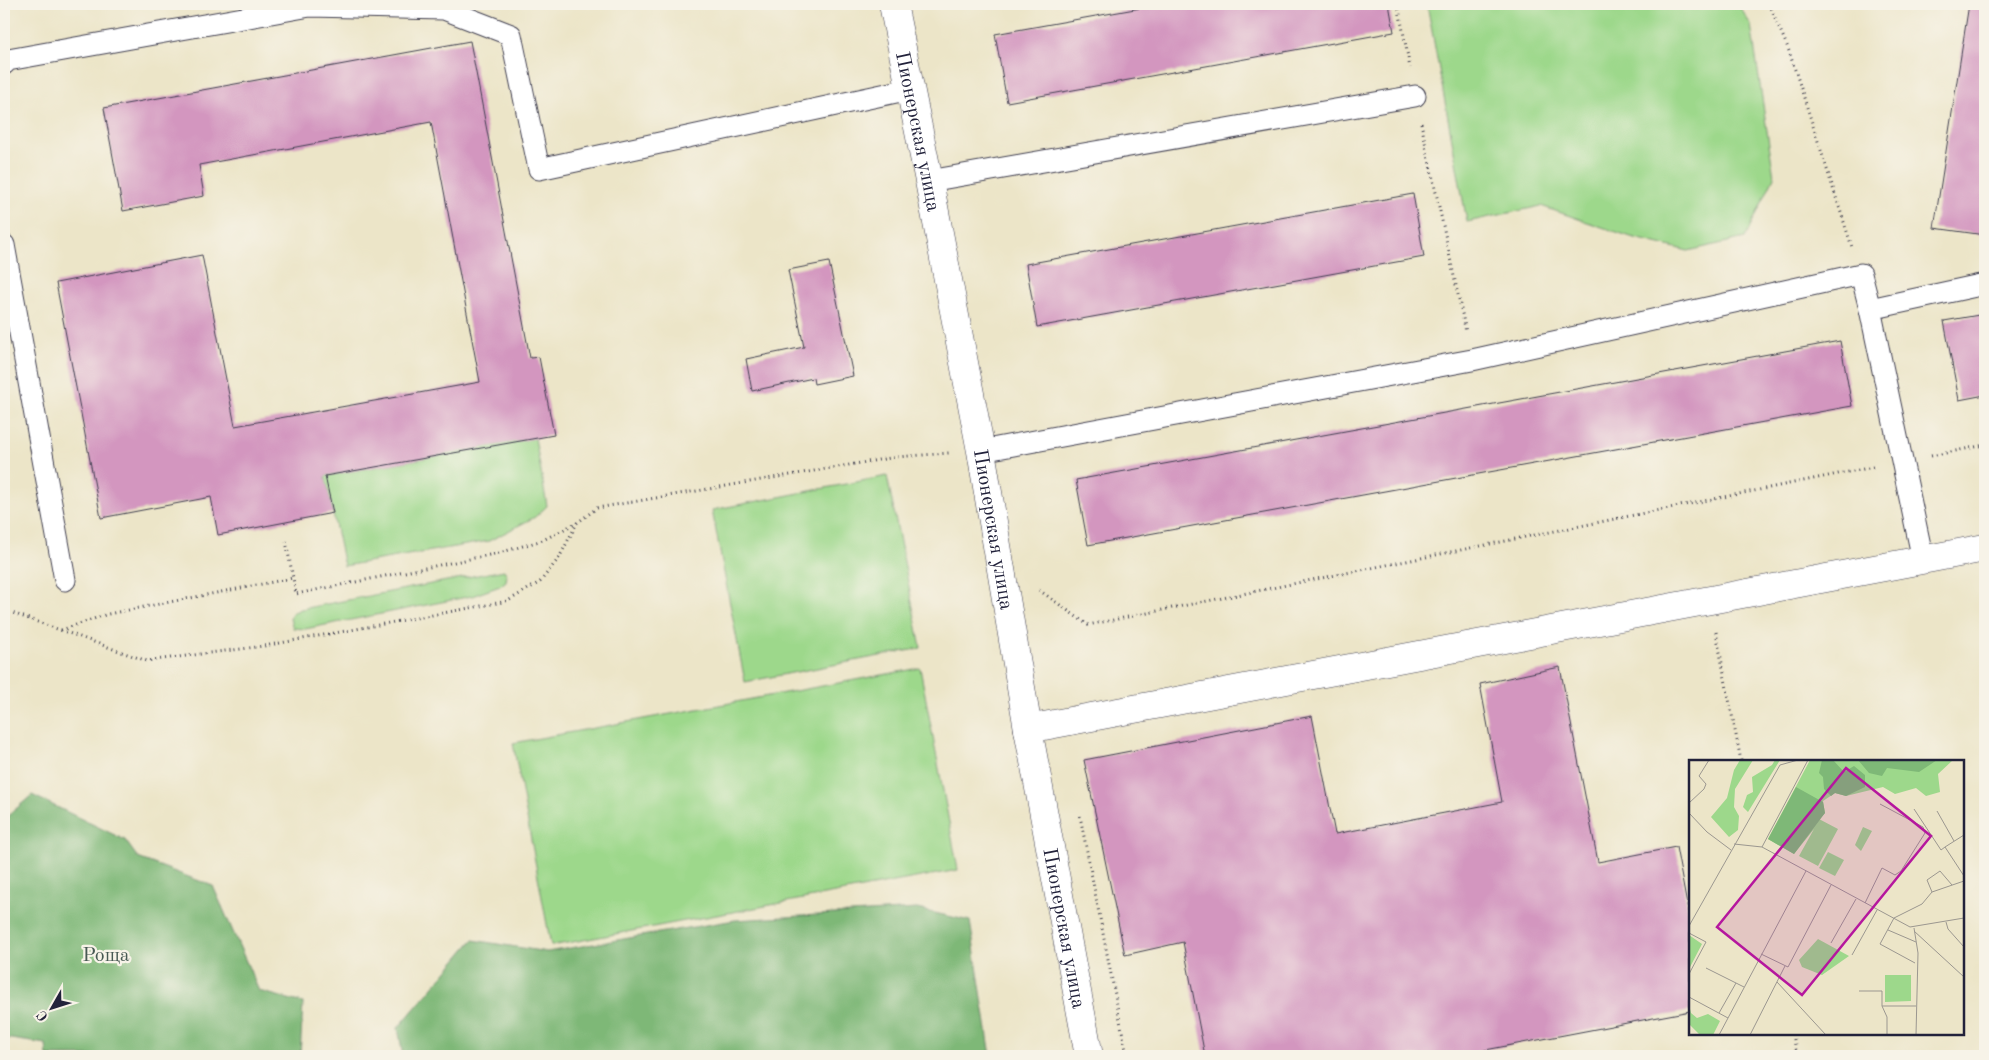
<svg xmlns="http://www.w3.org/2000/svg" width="1989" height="1060" viewBox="0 0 1989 1060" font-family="'Old Standard TT',serif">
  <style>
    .green { fill: #9dd88b; stroke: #607d63 }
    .forest { fill: #7eb877; stroke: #506d59 }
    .building { fill: #d396bf }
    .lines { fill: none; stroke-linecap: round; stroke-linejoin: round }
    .lane-casing { stroke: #403f50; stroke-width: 23 }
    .street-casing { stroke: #403f50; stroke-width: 29 }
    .path { stroke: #403f50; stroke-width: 3; stroke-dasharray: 1 4; stroke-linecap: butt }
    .lane { stroke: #fff; stroke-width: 21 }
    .street { stroke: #fff; stroke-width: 28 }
    .labels { text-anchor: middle; stroke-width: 4.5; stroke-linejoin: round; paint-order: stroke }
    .street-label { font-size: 20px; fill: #22223b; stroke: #f7f3e8 }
    .park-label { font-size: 20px; fill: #475953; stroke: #f7f3e8 }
    .inset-road { fill: none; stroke: #9b9790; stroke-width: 1 }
    .view { fill: #b5179e; fill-opacity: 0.15; stroke: #b5179e; stroke-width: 2.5 }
    .inset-edge { fill: none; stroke: #22223b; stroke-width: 2.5 }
  </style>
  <rect width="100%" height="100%" fill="#f7f3e8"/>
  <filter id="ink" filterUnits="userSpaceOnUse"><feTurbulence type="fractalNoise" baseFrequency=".02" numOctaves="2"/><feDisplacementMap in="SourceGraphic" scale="10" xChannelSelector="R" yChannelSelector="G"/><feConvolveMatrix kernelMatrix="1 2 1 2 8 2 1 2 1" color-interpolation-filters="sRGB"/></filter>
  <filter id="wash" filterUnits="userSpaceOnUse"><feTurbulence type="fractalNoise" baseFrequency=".0096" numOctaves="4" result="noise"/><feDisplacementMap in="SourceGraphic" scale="20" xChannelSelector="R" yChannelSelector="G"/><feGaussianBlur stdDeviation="1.12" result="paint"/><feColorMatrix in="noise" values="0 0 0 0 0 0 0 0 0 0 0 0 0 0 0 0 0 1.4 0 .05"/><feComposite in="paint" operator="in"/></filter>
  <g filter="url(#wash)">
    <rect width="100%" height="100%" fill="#ece5c8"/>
    <g class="green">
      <polygon points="1427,4 1738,4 1751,25 1774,177 1745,238 1688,251 1631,237 1541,206 1467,222"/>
      <polygon points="535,438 547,506 535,517 489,541 344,566 325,476"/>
      <polygon points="887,476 921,648 745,682 712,510"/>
      <polygon points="504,570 507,575 506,581 500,586 472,596 305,629 293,628 290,619 292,613 301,609"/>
      <polygon points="920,668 958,870 551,946 513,743"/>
    </g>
    <g class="forest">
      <polygon points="32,795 125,840 138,858 213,886 259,991 303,1003 300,1056 47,1056 46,1044 4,1038 4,819"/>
      <polygon points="917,909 970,921 991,1056 403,1056 398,1028 473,940 547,952 735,920"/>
    </g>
    <g id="blocks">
      <g class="building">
        <polygon points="1163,4 1389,4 1394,32 1007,102 995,34"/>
        <polygon points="1969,4 1985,4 1985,235 1934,228"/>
        <polygon points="470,41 530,358 539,357 554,435 325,476 333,513 218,535 211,497 101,518 56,283 202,255 235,426 480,382 431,122 199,165 204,196 123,211 104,108"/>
        <polygon points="1413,194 1424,257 1037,327 1026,264"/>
        <polygon points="829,262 853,376 814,384 813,378 752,391 746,359 804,347 788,270"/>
        <polygon points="1985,314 1985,395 1959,400 1944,321"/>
        <polygon points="1840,341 1852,406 1088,545 1076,480"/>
        <polygon points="1560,667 1598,862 1676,847 1690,921 1690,1011 1454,1056 1205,1056 1183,942 1125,955 1084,760 1312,716 1335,834 1502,802 1480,684"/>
      </g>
    </g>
  </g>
  <g filter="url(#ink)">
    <use href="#blocks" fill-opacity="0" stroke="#403f50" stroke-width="1"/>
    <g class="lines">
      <defs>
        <g id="lane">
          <polyline points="4,64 8,60 310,6 444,9 511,35 539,169 910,89"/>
          <polyline points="929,181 1415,96"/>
          <polyline points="4,245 65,580"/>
          <polyline points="1870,309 1985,284"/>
          <polyline points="981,451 1472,360 1861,274 1870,309 1923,560"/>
        </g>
        <g id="street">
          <path id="s1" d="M893,4L929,181L981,451L1028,729L1089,1056"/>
          <polyline points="1028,729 1985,548"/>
        </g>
      </defs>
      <use href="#lane" class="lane-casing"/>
      <use href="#street" class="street-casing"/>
      <g class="path">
        <polyline points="1398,4 1410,68"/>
        <polyline points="1769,4 1788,48 1852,247"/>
        <polyline points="1421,123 1466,332"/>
        <polyline points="1931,456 1985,445"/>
        <polyline points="286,541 296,594 499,553 543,540 576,523"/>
        <polyline points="1039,590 1088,625 1873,467"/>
        <polyline points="4,610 147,661 264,646 508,601 540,582 559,558 577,523 597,508 896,457 949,453"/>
        <polyline points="61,630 108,614 293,578"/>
        <polyline points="1716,632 1741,761"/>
        <polyline points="1080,816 1127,1056"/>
        <polyline points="1793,1034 1797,1056"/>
      </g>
      <use href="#lane" class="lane"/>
      <use href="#street" class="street"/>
    </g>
  </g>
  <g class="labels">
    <g class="street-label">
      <text dy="7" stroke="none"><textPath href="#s1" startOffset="130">Пионерская улица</textPath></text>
      <text dy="7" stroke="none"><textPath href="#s1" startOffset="535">Пионерская улица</textPath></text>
      <text dy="7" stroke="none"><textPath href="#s1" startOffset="940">Пионерская улица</textPath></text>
    </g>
    <g class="park-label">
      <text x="106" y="961">Роща</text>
    </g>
  </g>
  <g transform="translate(1689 760)">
    <rect width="275" height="275" fill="#ece5c8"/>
    <path d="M51,0H64L46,29L45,47L50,56L49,70L40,77L22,57L38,38L45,10ZM86,0H91L59,52L54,47L58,35L64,32L63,17L83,5ZM121,0H264L249,14L251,32L237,36L227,28L206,34L194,27L157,36L146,33L134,41L136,53L130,59L149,69L129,106L110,96L125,69L105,94L79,79ZM174,67L183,71L172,91L166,85ZM139,92L155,100L146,116L130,108ZM0,175L13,184L0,209ZM129,179L160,196L133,215L113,207L110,200ZM196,215H222V241L196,242ZM0,245L2,253L8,258L19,254L31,261L24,275H11L0,264Z" fill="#9dd88b"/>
    <path d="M133,0H144L155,12L165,6L176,15V27L157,36L146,33L142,36L135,29L134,17L130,13ZM169,0H248L230,12L198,8L193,16L180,13ZM107,27L134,42L136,53L105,94L79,79Z" fill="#7eb877"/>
    <path class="inset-road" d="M0,43L15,29L17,24L10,16L20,0M225,49L252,90L256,87M248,51L265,81M0,53L18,72L42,90M275,75L256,87L275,116M45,84L73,87L221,167L275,158M73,87L119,0M243,132L238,120L251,111L263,125M176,143L193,108L206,115L212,111L236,73L234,67L191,44M257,162L259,169L275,187M0,166L91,5L109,0M225,168L229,193L227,275M199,170L227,182M225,171L275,217M0,173L17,182L0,214M142,183L167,139M72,194L99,207L142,125M163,195L188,150M226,203L191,184L205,158L233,144L243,132L275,121M17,208L47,223M88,222L137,275M170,231H193V246H227M0,237L39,258M193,246L198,257V275M30,253L47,223L55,227M30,275L117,111M61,275L96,206"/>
    <path class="view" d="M157,8L242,76L113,235L28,167Z"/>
    <rect width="275" height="275" class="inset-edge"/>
  </g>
  <rect width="1989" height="1060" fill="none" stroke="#f7f3e8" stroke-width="20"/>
  <g transform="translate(52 1008) rotate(231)" stroke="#f7f3e8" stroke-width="4" paint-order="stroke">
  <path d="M0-4L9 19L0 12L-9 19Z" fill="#22223b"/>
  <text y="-8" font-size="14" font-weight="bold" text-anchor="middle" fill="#22223b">С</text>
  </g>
</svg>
